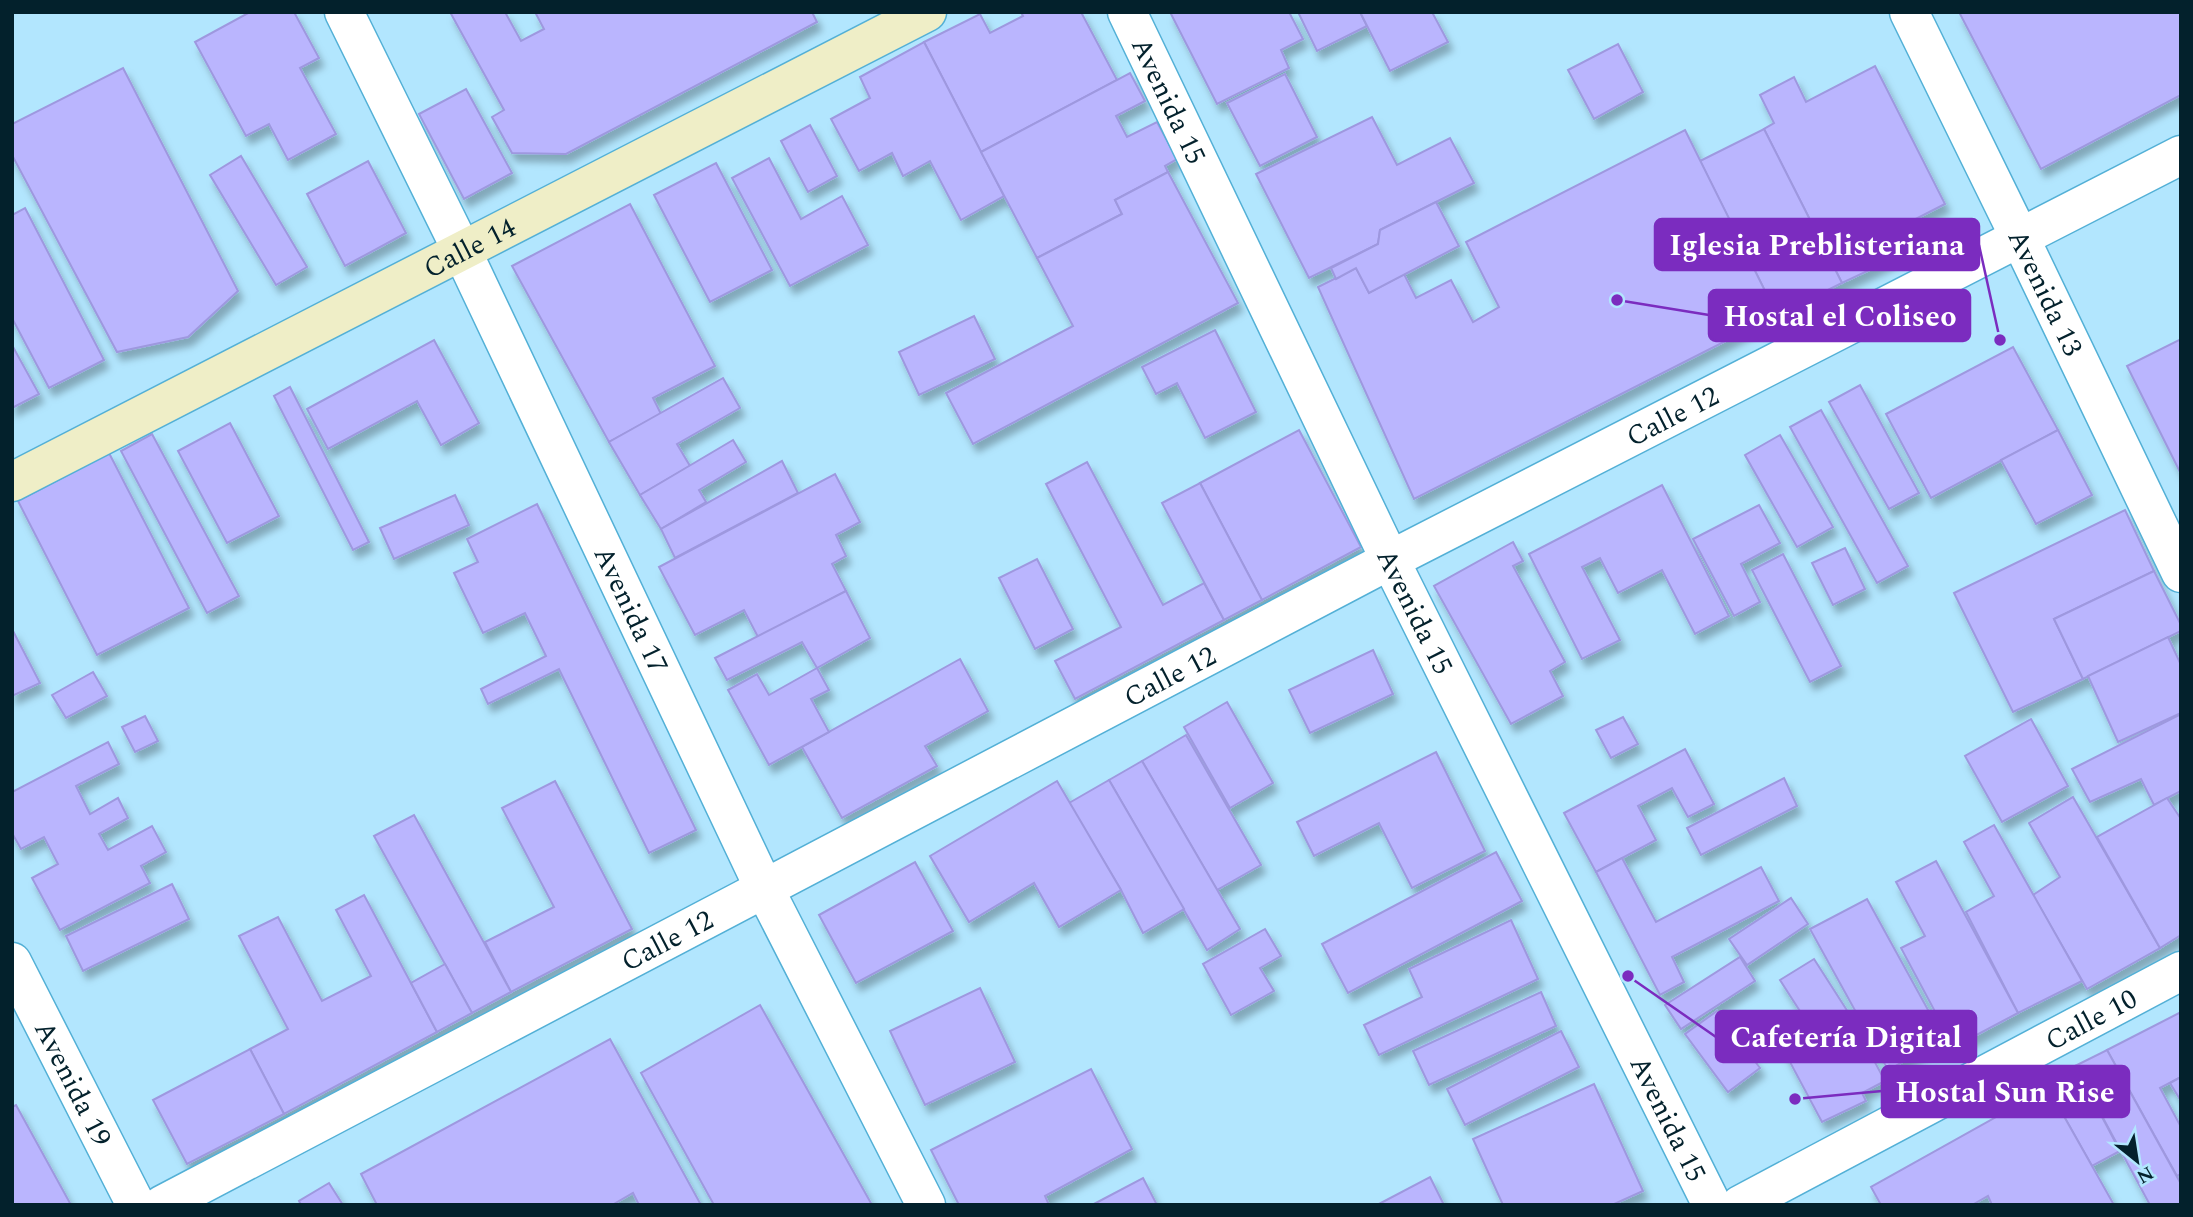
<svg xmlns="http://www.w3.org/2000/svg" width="2193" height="1217" viewBox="0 0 2193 1217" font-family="Spectral,serif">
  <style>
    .building { fill: #bab5fe; stroke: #9e98df; stroke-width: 2; filter: url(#shadow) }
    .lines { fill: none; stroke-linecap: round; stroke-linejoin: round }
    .street-casing { stroke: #53b0d6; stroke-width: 41 }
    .secondary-casing { stroke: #53b0d6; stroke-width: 41 }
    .street { stroke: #fff; stroke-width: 38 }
    .secondary { stroke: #efeec7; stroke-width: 38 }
    .labels { text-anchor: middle; stroke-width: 7; stroke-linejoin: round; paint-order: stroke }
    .street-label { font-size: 28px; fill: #03212c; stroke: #b2e6fe }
    .leader { fill: none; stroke: #7b2cbf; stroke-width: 2.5 }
    .callout-dot { fill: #7b2cbf; stroke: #b2e6fe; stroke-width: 2.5 }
    .callout { fill: #7b2cbf; stroke: #7b2cbf; stroke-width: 2.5 }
    .callout-label { font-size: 30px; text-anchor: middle; font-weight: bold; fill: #fff }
  </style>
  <defs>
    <filter id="shadow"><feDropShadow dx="4.5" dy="8" stdDeviation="3.5" flood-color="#0004"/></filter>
  </defs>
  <rect width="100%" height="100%" fill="#b2e6fe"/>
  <g class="building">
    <polygon points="250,12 294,12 319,58 300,68 336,134 288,160 269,124 246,136 195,42"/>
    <polygon points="450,12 505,12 521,41 544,29 535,12 812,12 817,22 566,154 512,153 492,117 504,110"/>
    <polygon points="1021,12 1081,12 1117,80 981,152 924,42 980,14 990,33 1023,16"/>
    <polygon points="1170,12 1289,12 1303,39 1281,50 1289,68 1217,104"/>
    <polygon points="1298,12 1360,12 1367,26 1317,51"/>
    <polygon points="1360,12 1432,12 1448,42 1390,71"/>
    <polygon points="1959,12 2181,12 2181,95 2041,169"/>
    <polygon points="924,42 1004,196 961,220 930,161 903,176 892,153 859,171 831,119 870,98 860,77"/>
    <polygon points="1618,44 1643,92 1594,119 1568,70"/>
    <polygon points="1875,66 1945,204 1898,228 1910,251 1842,283 1764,129 1774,123 1760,95 1794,77 1806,102"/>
    <polygon points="123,68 238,291 188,337 117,352 12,155 12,124"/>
    <polygon points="1130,73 1145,101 1116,116 1127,137 1157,122 1177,159 1165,166 1168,172 1115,200 1122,214 1037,258 981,152"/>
    <polygon points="1285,74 1317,137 1260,166 1227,103"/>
    <polygon points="466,89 512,173 464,199 419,114"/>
    <polygon points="1372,117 1397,165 1450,138 1474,183 1380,230 1378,244 1309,278 1256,174"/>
    <polygon points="810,125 837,176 808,192 781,141"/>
    <polygon points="1764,129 1842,283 1777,315 1700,161"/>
    <polygon points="1685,130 1777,315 1414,499 1318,287 1356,268 1369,293 1404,274 1416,298 1451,280 1473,322 1499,307 1466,242"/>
    <polygon points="241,156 307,267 276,285 210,175"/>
    <polygon points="769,158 801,219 842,196 868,245 790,286 732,178"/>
    <polygon points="368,161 406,233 345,266 307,194"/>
    <polygon points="716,163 772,270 710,302 654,195"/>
    <polygon points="1168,172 1238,303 973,444 946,393 1073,326 1037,258 1122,214 1115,200"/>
    <polygon points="1436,202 1459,246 1369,293 1356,268 1336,279 1331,268 1378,244 1380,230"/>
    <polygon points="630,204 715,366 653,398 661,414 609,442 512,266"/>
    <polygon points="25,208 104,360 49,388 12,318 12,215"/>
    <polygon points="974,316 995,359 919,395 899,352"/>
    <polygon points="1215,330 1256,412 1205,438 1177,383 1156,394 1142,367"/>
    <polygon points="2181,339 2181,474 2127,366"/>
    <polygon points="434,340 479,423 441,445 417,401 328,449 307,409"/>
    <polygon points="12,345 39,394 12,408"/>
    <polygon points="2013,347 2058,430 1931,498 1886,414"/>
    <polygon points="723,378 740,408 677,444 690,466 640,495 609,442"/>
    <polygon points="1860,385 1919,493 1889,509 1829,402"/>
    <polygon points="290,387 369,542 353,550 274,396"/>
    <polygon points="1821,410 1908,566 1877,583 1790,427"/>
    <polygon points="230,423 279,516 227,543 178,451"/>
    <polygon points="1299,430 1361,547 1262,600 1200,483"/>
    <polygon points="2058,430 2092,495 2036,524 2001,460"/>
    <polygon points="152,434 239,596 207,613 121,451"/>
    <polygon points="1780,435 1833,527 1797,547 1745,455"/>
    <polygon points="733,440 746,462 699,490 706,502 661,529 640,495"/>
    <polygon points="109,453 189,608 97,655 18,501"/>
    <polygon points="782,461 798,493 675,558 661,529"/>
    <polygon points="1087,462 1163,605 1204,583 1224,620 1075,699 1055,661 1121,627 1046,484"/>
    <polygon points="835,474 860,522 836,535 846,556 832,564 846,591 758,637 744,610 695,635 659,567"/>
    <polygon points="1200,483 1262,600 1224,620 1162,503"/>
    <polygon points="1662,485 1729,616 1695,634 1662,570 1618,593 1600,558 1582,567 1620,640 1582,659 1529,554"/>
    <polygon points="455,495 469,525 394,559 380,528"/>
    <polygon points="537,504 696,830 649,853 559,669 488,704 481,689 546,656 525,613 483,633 454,573 478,562 467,539"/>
    <polygon points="1759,505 1780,543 1741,564 1760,602 1734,616 1693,539"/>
    <polygon points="2125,510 2154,571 2054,619 2083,679 2013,712 1954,593"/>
    <polygon points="1513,542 1523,561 1513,566 1565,662 1550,671 1563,696 1511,724 1434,586"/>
    <polygon points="1845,548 1865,589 1833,605 1812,563"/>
    <polygon points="1783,554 1841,666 1810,682 1752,570"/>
    <polygon points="1037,559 1073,629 1035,649 999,578"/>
    <polygon points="2154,571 2181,625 2181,631 2083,679 2054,619"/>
    <polygon points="846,591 870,638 817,668 802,642 727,680 715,658"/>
    <polygon points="12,629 40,683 12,696"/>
    <polygon points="2168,637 2181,665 2181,713 2118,742 2088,676"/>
    <polygon points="1373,650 1393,694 1310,733 1289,690"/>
    <polygon points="960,659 988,711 925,746 937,766 842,818 802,747"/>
    <polygon points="817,668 829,690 811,699 829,732 769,765 728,690 757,674 769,695"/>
    <polygon points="93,672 107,696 66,718 52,695"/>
    <polygon points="1227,702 1273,783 1230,808 1184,727"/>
    <polygon points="2181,714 2181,791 2154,805 2141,779 2090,802 2072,769"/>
    <polygon points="145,716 158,741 135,752 122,727"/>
    <polygon points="1623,717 1638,744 1611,758 1596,730"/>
    <polygon points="2031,719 2068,786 2002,822 1965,756"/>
    <polygon points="1186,735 1261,865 1217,890 1142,761"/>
    <polygon points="108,742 119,764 76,786 90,814 118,798 128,818 99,834 108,850 152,826 166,852 141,866 150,883 60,930 32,878 58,864 44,837 21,849 12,833 12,792"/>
    <polygon points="1685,749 1714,804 1688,817 1672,788 1638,806 1656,840 1596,872 1564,813"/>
    <polygon points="1436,752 1485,851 1412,888 1379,823 1314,856 1297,822"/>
    <polygon points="1142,761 1240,929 1207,950 1109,780"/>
    <polygon points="1784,778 1797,806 1701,855 1687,828"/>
    <polygon points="1109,780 1184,909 1143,933 1121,890 1069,803"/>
    <polygon points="555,781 632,929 511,992 485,942 554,907 502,808"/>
    <polygon points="1057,781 1121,890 1059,927 1034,883 969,922 930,856"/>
    <polygon points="2073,797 2160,948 2087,989 2033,895 2060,877 2029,823"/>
    <polygon points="2167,798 2181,819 2181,935 2160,948 2097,837"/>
    <polygon points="414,815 511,992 472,1013 374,836"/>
    <polygon points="1994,825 2082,981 2018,1013 1966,912 1994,896 1964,842"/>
    <polygon points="1496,852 1522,901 1348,993 1322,944"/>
    <polygon points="1622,858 1656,922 1761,867 1779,901 1672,957 1684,982 1660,995 1596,872"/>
    <polygon points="1936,861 2018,1013 1954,1047 1901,948 1925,936 1896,882"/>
    <polygon points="915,862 953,931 856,983 819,915"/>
    <polygon points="172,884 189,919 83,971 66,936"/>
    <polygon points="364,895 437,1032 284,1114 250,1049 288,1029 239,936 278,917 322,1001 371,976 336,910"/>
    <polygon points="1791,898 1808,924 1747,965 1729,939"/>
    <polygon points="1867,899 1944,1039 1888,1070 1810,929"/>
    <polygon points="1511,920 1538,979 1379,1055 1364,1025 1422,997 1409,969"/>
    <polygon points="1265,929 1281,956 1260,968 1274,991 1231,1015 1203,964"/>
    <polygon points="1740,957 1755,981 1681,1029 1665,1005"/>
    <polygon points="1814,959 1848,1012 1814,1033 1780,980"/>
    <polygon points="445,964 472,1013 437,1032 411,983"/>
    <polygon points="980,988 1015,1062 925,1105 890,1031"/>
    <polygon points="1541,992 1556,1026 1429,1085 1413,1051"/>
    <polygon points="760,1005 872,1205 714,1205 641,1073"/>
    <polygon points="1717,1011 1760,1068 1728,1092 1685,1034"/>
    <polygon points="1848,1012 1885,1081 1862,1093 1866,1101 1822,1122 1783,1049"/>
    <polygon points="2179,1013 2181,1016 2181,1077 2160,1088 2181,1127 2181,1174 2177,1176 2107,1050"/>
    <polygon points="1561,1031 1579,1067 1465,1125 1447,1089"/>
    <polygon points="610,1039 701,1205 639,1205 633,1193 612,1205 377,1205 361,1174"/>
    <polygon points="250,1049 284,1114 187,1164 153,1100"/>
    <polygon points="2107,1050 2181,1184 2181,1205 2150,1205 2075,1066"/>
    <polygon points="2075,1066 2120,1151 2092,1166 2048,1088"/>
    <polygon points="1091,1069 1132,1149 1045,1196 1049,1205 959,1205 931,1150"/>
    <polygon points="2181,1077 2181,1101 2170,1083"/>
    <polygon points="1594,1084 1643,1191 1612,1205 1503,1205 1473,1139"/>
    <polygon points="2048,1088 2114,1205 1992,1205 1988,1196 1972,1205 1881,1205 1871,1187"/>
    <polygon points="16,1105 71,1205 12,1205 12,1107"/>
    <polygon points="1430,1177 1444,1205 1377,1205"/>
    <polygon points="1143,1178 1157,1205 1092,1205"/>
    <polygon points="329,1183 343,1205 301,1205 299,1201"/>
  </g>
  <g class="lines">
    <defs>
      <g id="street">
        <path id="s1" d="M344,12L462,251L764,888L926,1205"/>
        <path id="s2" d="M1127,12L1390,560L1712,1205"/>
        <path id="s3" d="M1909,12L2020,238L2181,573"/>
        <path id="s4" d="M12,962L136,1205"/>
        <path id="s5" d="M162,1205L1390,560L2181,155"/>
        <path id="s6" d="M1740,1205L2181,971"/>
      </g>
      <g id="secondary">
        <path id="s7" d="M12,482L927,12"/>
      </g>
    </defs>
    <use href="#street" class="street-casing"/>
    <use href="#secondary" class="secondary-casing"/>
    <use href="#street" class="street"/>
    <use href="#secondary" class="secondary"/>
  </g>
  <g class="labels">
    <g class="street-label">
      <text dy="10" stroke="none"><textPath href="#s2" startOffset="98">Avenida 15</textPath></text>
      <text dy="10" stroke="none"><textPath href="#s7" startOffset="514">Calle 14</textPath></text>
      <text dy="10" stroke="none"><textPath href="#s3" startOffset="312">Avenida 13</textPath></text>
      <text dy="10" stroke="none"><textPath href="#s5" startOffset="1704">Calle 12</textPath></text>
      <text dy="10" stroke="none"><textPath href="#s1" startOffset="663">Avenida 17</textPath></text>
      <text dy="10" stroke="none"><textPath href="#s2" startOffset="665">Avenida 15</textPath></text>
      <text dy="10" stroke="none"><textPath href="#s5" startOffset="1138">Calle 12</textPath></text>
      <text dy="10" stroke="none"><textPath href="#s5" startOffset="570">Calle 12</textPath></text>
      <text dy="10" stroke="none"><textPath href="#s6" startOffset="397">Calle 10</textPath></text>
      <text dy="10" stroke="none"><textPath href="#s4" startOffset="136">Avenida 19</textPath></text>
      <text dy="10" stroke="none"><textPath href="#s2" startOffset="1232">Avenida 15</textPath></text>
    </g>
  </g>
  <path class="leader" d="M2000 340L1979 245M1617 300L1709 315M1628 976L1716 1037M1795 1099L1882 1091"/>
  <g class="callout-dot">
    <circle cx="2000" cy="340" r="7"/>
    <circle cx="1617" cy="300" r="7"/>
    <circle cx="1628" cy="976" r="7"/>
    <circle cx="1795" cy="1099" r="7"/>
  </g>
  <g class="callout">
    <rect x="1655" y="219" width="324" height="51" rx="7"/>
    <rect x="1709" y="290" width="261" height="51" rx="7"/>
    <rect x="1716" y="1011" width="260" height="51" rx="7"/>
    <rect x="1882" y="1066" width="247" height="51" rx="7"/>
  </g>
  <g class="callout-label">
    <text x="1817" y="255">Iglesia Preblisteriana</text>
    <text x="1840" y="326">Hostal el Coliseo</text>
    <text x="1846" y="1047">Cafetería Digital</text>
    <text x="2005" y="1102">Hostal Sun Rise</text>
  </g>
  <rect width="2193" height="1217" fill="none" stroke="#03212c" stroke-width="28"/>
  <g transform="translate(2137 1161) rotate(150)" stroke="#b2e6fe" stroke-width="5" paint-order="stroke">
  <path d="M0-5L12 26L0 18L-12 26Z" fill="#03212c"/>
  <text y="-10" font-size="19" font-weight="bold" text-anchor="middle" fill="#03212c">N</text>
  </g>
</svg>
